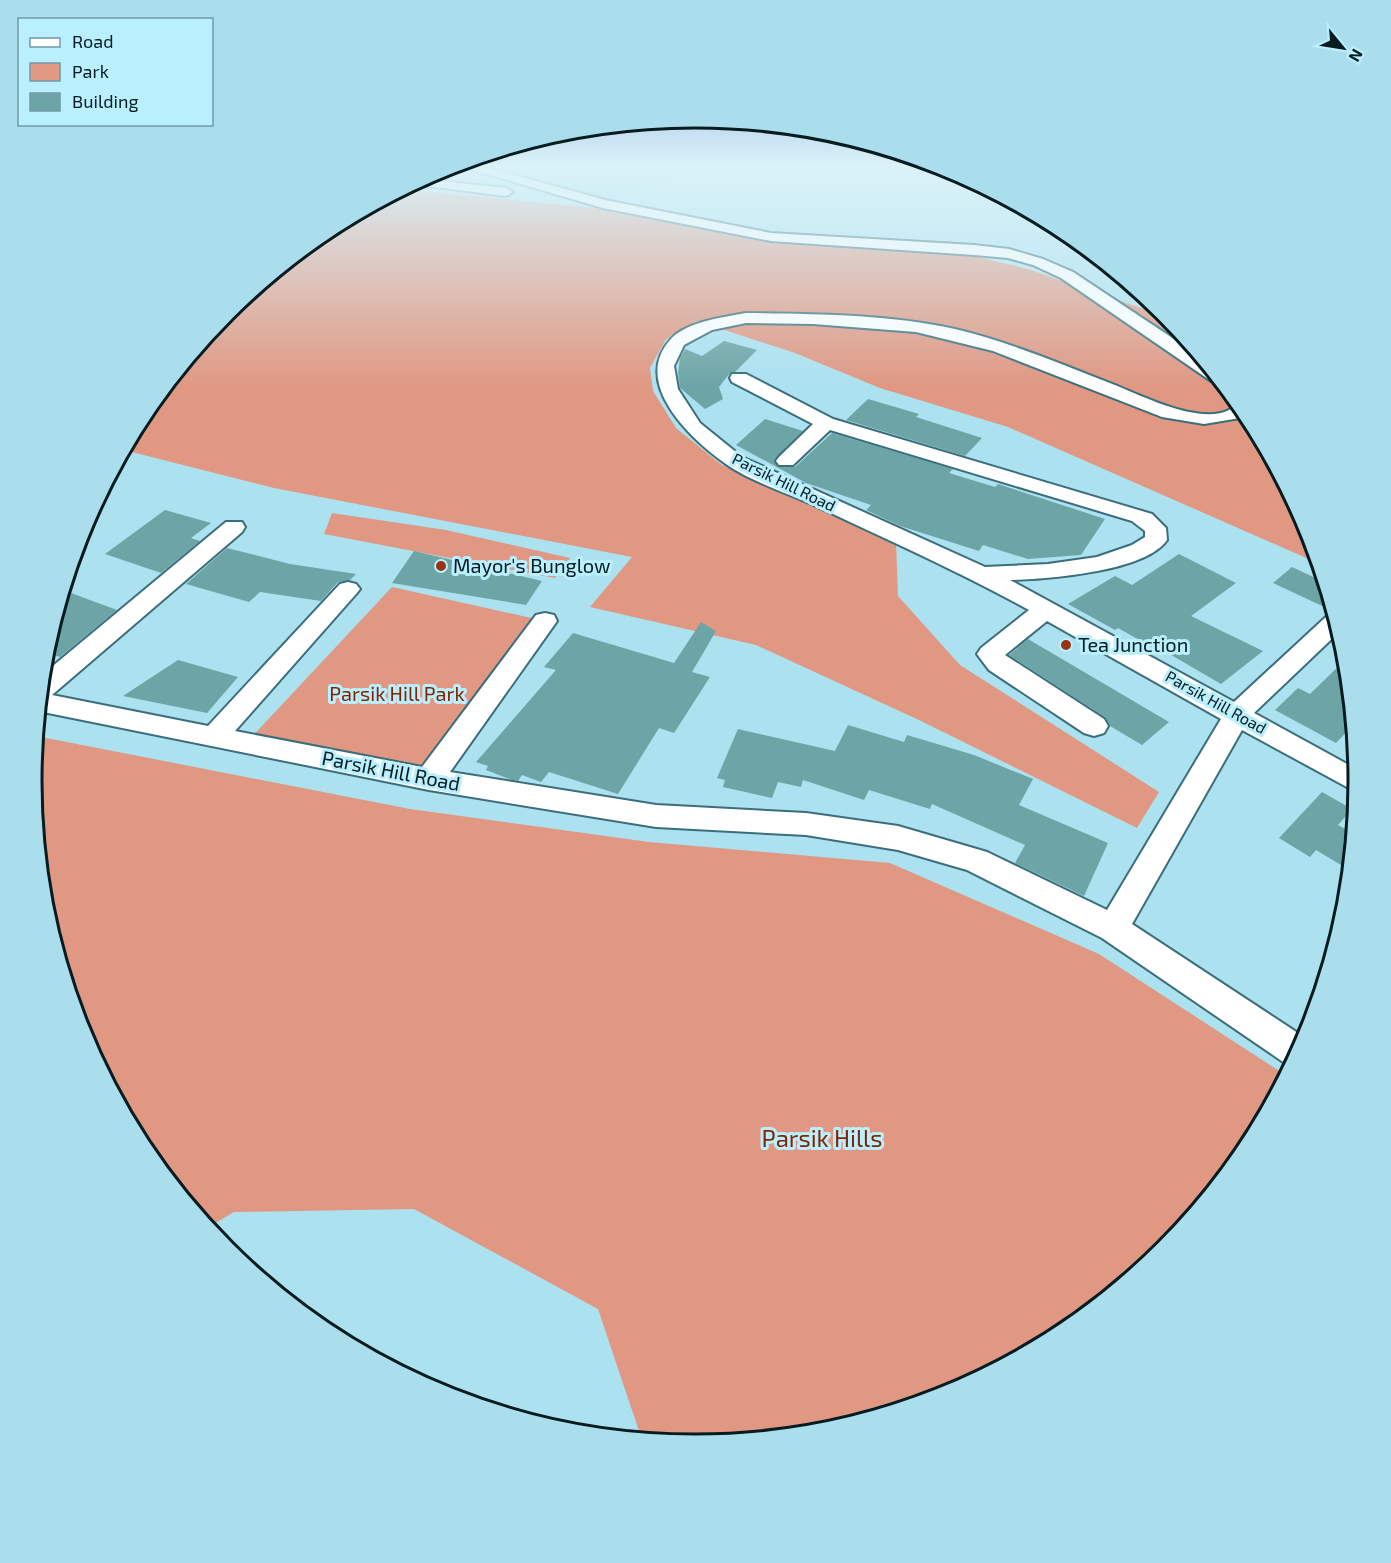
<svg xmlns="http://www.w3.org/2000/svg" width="1391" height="1563" viewBox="0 0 1391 1563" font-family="'Exo 2',sans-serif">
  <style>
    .built { fill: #98d7e9 }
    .green { fill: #e09883 }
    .building { fill: #6da4a5 }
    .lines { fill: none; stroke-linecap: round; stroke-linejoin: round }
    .minor-casing { stroke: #3b6e7b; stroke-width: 4 }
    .minor { fill: #fff; fill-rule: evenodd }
    .poi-dot { fill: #9a3311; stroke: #b9effe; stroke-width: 2 }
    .labels { text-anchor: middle; stroke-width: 6; stroke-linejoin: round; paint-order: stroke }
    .far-street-label { font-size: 16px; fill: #061c21; stroke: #b9effe }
    .poi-label { font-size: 20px; fill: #061c21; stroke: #b9effe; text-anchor: start }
    .park-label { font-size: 20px; fill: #832300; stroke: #b9effe }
    .street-label { font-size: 20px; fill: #061c21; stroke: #b9effe }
    .near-park-label { font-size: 24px; fill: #832300; stroke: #b9effe }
    .rim { fill: none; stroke: #061c21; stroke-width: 3 }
  </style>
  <rect width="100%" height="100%" fill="#ace1f0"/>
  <polygon class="built" points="495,167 701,167 613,200"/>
  <g class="green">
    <path d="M403,189L594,208L771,243L961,253L1028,269L1170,318L1248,413L1309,528L1320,564L1008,427L880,388L795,353L697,321L666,339L650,368L653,391L676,428L722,465L896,542L898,596L960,665L1159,792L1137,828L919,720L756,645L590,607L632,557L274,488L124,450C174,356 268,261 362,210C375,203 389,194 403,189Z"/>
    <polygon points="332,513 446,530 570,558 555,578 324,534"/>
    <polygon points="392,587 545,621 429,779 247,742"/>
    <polygon points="36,736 410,809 649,842 890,863 1099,954 1287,1076 1247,1151 1165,1251 1064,1334 949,1395 825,1433 695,1445 642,1440 598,1309 414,1209 234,1212 207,1228 143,1150 82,1035 44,911 32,781"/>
  </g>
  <g class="building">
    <polygon points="724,341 757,350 735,372 730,373 719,387 723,399 705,409 680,388 678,373 680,358 685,349 702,356"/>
    <polygon points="868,399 919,414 916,417 982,438 965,456 846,420"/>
    <polygon points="765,419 803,431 774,460 779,467 795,467 832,433 953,469 949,473 995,487 998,484 1105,519 1081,555 1028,559 983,545 979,551 900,526 866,510 871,505 806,483 736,445"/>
    <polygon points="165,510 211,523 191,538 200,541 161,573 105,554"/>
    <polygon points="227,548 290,564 356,574 350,580 338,582 321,601 260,592 249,602 186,584"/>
    <polygon points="414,551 542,581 526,605 392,583"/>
    <polygon points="1179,554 1236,583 1191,616 1263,651 1221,684 1154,645 1152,647 1118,628 1115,630 1068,604 1115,576 1132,585"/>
    <polygon points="1292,567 1326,583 1335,612 1273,583"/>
    <polygon points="63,590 117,610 60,657 44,652"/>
    <polygon points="701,622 716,631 692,672 710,677 674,733 659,728 618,794 549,772 541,782 522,775 518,781 512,780 486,770 488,766 476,762 556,670 544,667 573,633 674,663"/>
    <polygon points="1028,639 1169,722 1142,745 1110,726 1105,717 1009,655"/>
    <polygon points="1347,658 1354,724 1336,743 1275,710 1298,688 1310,694"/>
    <polygon points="178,660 238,677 207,713 123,696"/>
    <polygon points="848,725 904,742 907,735 974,755 1033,779 1019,805 1108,843 1084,896 1015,863 1025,845 932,804 930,809 869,790 864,800 803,780 801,787 778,782 772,798 723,787 725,780 717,778 738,729 835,751"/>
    <polygon points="1322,792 1352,809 1338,825 1354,834 1351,871 1316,850 1310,857 1279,838"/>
  </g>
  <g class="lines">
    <defs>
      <g id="minor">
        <polygon points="463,167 485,167 605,200 771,233 974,245 1009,249 1043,259 1073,272 1204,359 1222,382 1211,381 1061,278 1033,265 1008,258 974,255 771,241 603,208"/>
        <polygon points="422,179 506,188 513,192 506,196 411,184"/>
        <path d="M746,313C815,314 888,314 955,329C1010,342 1063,365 1115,385C1142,396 1200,425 1229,410C1233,408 1234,403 1238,401L1248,413L1246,417L1204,424L1162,417L993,351L916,332L813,324L746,323L712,330L684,345L674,366L678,389L700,423L742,457L985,567L1048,564L1097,557L1132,545L1145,537V531L1132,521L830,430L793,465H779L776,461L779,457L813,424L732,382L730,378L732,374H746L833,419L1152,514L1166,528L1167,540C1145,572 1047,579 1010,580L1234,702L1328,615L1335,614L1340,631L1254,713L1358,770V793L1242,730L1132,924L1307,1039L1292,1068L1102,938L967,870L898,850L806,835L656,827L429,790L38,711L42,675L226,522H242L245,527L242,532L52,695L208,726L340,584L348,582L356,584L360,589L356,594L235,731L422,767L536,615L545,613L554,615L557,621L450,772L656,805L806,813L898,826L987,852L1107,910L1221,719L1047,621L1005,655L1104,719L1108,726L1104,733L1094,736L1084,733L989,670L977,654L981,648L1029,610C960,572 888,540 816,506C789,494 750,481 726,464C692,440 631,384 670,340C685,322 724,317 746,313Z"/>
      </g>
    </defs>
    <use href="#minor" class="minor-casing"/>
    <use href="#minor" class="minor"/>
  </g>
  <linearGradient id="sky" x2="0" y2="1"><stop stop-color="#789cd8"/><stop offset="0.43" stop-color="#daf2f8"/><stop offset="1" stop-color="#daf2f8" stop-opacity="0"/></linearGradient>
  <rect width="1391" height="386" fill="url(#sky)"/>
  <g class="poi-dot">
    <circle cx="441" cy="566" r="6"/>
    <circle cx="1066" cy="645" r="6"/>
  </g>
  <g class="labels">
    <g class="far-street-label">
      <text transform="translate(784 482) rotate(26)" y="6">Parsik Hill Road</text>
      <text transform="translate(1216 702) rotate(29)" y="6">Parsik Hill Road</text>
    </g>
    <g class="poi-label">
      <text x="453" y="573">Mayor's Bunglow</text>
      <text x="1078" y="652">Tea Junction</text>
    </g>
    <g class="park-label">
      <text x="397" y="701">Parsik Hill Park</text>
    </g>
    <g class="street-label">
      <text transform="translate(391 771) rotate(11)" y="7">Parsik Hill Road</text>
    </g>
    <g class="near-park-label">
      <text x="822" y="1147">Parsik Hills</text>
    </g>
  </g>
  <path d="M0 0H1391V1563H0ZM42 781a653 653 0 1 1 1306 0a653 653 0 1 1-1306 0Z" fill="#abdeec" fill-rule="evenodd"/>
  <path class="rim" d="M42 781a653 653 0 1 1 1306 0a653 653 0 1 1-1306 0Z"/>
  <rect x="18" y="18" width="195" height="108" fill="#b9effe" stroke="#719ba6" stroke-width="1.5"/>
  <rect x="30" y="38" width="30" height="9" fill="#ffffff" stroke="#719ba6" stroke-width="1.5"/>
  <text x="72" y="48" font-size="18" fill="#061c21">Road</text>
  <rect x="30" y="63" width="30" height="18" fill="#e09883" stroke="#719ba6" stroke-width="1.5"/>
  <text x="72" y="78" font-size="18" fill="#061c21">Park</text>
  <rect x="30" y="93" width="30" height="18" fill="#6da4a5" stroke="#719ba6" stroke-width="1.5"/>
  <text x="72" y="108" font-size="18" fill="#061c21">Building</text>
  <g transform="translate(1343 48) rotate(120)" stroke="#b9effe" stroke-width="4.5" paint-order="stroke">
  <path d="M0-4.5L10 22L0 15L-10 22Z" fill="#061c21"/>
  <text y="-9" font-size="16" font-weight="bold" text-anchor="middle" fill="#061c21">N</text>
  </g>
</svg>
